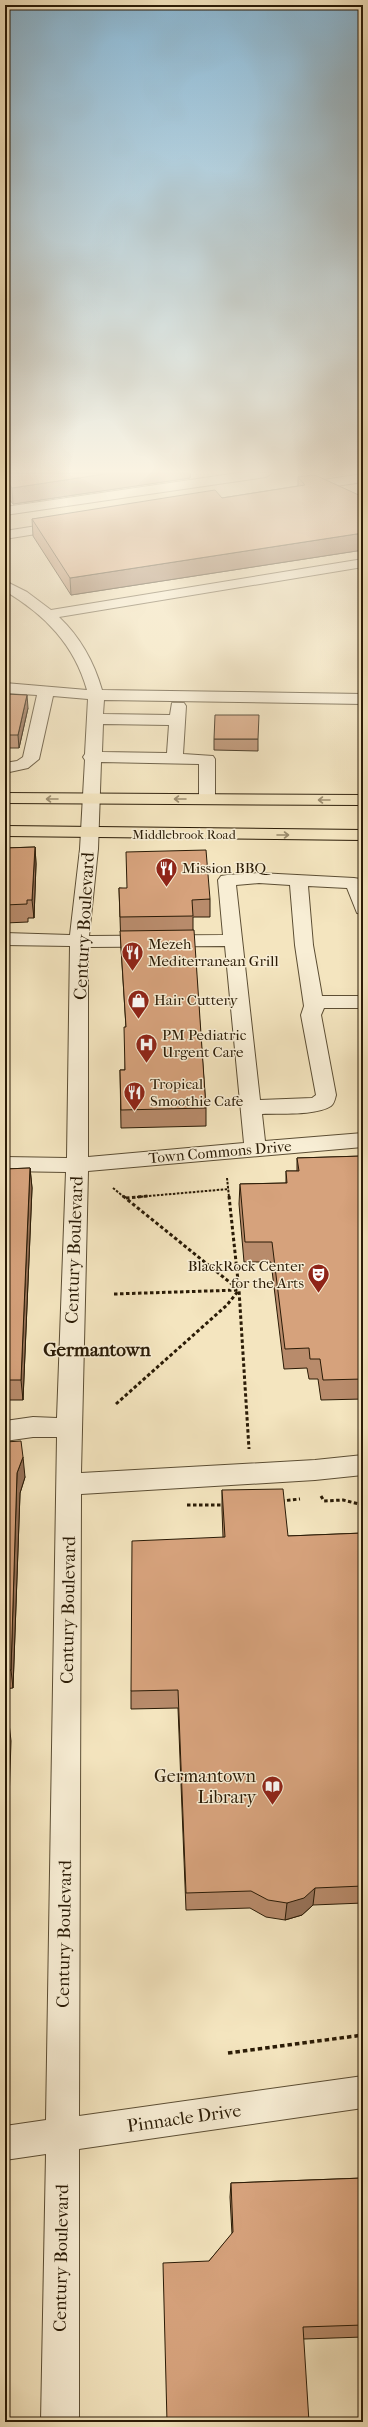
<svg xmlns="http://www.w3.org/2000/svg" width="368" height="2427" viewBox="0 0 368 2427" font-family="'IM FELL French Canon',serif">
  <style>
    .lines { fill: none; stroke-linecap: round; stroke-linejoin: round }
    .minor-casing { stroke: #5c4e34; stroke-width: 2 }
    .major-casing { stroke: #2a1b06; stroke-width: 2 }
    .path-far2 { stroke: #2a1b06; stroke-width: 2; stroke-dasharray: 2.5 1.5; stroke-linecap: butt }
    .path-far1 { stroke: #2a1b06; stroke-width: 3; stroke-dasharray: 3.5 2.5; stroke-linecap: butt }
    .path { stroke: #2a1b06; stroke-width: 3.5; stroke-dasharray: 4.5 3; stroke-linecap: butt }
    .minor { fill: #f8eed5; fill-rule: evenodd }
    .major { fill: #f4e5bf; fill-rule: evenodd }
    .wall { fill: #b88b6b; stroke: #2a1b06 }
    .shaded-wall { fill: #967157; stroke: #2a1b06 }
    .building { fill: #d6a27c; stroke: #2a1b06 }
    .oneway { stroke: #998a6c }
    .labels { text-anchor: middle; stroke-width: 3; stroke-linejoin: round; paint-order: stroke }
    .far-street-label { font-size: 13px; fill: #2a1b06; stroke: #f8eed5 }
    .poi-label { font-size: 15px; fill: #2a1b06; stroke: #f8eed5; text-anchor: start }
    .street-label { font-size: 15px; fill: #2a1b06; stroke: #f8eed5 }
    .near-street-label { font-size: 18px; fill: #2a1b06; stroke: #f8eed5 }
    .near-poi-label { font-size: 18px; fill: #2a1b06; stroke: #f8eed5; text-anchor: end }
    .district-label { font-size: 19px; font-weight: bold; fill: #2a1b06; stroke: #f8eed5 }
  </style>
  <rect width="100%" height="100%" fill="#f4e5bf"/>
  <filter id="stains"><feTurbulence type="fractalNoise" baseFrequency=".005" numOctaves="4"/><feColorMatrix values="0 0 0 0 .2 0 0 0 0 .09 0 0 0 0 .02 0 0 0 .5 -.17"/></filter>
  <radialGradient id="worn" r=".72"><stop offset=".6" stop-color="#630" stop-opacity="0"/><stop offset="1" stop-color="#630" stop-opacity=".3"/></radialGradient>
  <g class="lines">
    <defs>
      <g id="minor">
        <polygon points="238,473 272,473 266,477 5,515 5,507"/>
        <polygon points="363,474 363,482 303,491 297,487 303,483"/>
        <polygon points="62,522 67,523 69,526 67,529 5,539 5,531"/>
        <path d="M363,559V567L59,617C81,638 94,662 102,690L363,694V704L104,700L103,714L170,715L172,703H184L186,706L183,754L213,756L215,759V800L213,804H201L199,800V764L101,762L98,849L89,936L223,935L218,880L221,876L227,875L259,873L354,878L360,879L363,883V914L357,913L347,888L308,886L313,945L322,996H363V1008H324L321,1015L336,1095C335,1099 334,1104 331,1106C316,1116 279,1113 262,1114L265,1141L363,1133V1147L88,1171L81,1473L315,1460L363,1455V1475L315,1480L81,1494L79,2116L363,2076V2108L79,2149V2422H41L46,2154L5,2160V2126L46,2120L57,1437H33L5,1441V1421L33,1417L57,1418L66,1172L5,1171V1157L67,1158L70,946L5,945V933L70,935L80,849L85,760L83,757L85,754L88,699L53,696L39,759L28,768L5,773V763L17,761L23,757L37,695L5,693V683L87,690C74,644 45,615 5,591V581L27,592L51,610ZM103,724L169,725L167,753L102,752ZM259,883L290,885L295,945L304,1006L301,1015L316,1095L312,1098L260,1100L236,885ZM225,946L244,1143L88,1157V947Z"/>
      </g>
      <g id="major">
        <polygon points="5,793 363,795 363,805 5,803"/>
        <polygon points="5,826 363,830 363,840 5,836"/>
      </g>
    </defs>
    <use href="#minor" class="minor-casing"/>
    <use href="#major" class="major-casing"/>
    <g class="path-far2">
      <polyline points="227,1178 229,1197"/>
      <polyline points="113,1188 124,1197"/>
      <polyline points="137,1197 229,1189"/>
    </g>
    <g class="path-far1">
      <polyline points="123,1196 238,1289"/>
      <polyline points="229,1196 239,1290 249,1449"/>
      <polyline points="126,1198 148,1196"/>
      <polyline points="114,1294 239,1290"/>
      <polyline points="116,1404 227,1305 239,1290"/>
      <polyline points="321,1496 324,1501 343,1500 363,1505"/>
      <polyline points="281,1501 300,1499"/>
      <polyline points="187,1505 224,1505"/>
    </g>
    <polyline class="path" points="228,2053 363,2035"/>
    <use href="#minor" class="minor"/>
    <use href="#major" class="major"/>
  </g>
  <g class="wall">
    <polygon points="5,473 190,473 190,478 13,504 9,499"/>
    <polygon points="298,477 363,497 363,550 71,595 33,536 32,519 222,498 298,486"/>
    <polygon points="5,694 28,708 19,748 5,748"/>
    <polygon points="214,739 258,739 258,751 214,750"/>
    <polygon points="35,847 36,864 34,918 28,918 28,922 5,923 5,848"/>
    <polygon points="119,888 210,899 210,917 193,917 193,930 206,1108 206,1126 121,1128 120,1070 125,1070 126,1027 121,948"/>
    <polygon points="363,1156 363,1399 321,1400 318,1379 309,1379 307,1368 284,1369 271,1262 244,1262 239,1204 240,1184 286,1183 286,1171 297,1171 297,1158"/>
    <polygon points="30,1168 32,1188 23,1400 5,1400 5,1169"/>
    <polygon points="5,1442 25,1477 20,1493 13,1688 5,1689"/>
    <polygon points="222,1490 288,1536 363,1533 363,1903 313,1905 302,1915 285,1920 266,1917 250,1908 186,1910 178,1708 131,1709 131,1691 223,1537 222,1510"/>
    <polygon points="363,2178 363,2337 304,2339 209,2261 232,2234 230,2197 231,2183"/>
  </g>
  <g class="shaded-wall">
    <polygon points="111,473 190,473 190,478 13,504 12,488"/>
    <polygon points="5,482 8,482 9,499 5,499"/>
    <polygon points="363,533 363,550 71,595 70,578"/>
    <polygon points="27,695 28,708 19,748 18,735"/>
    <polygon points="35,847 36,864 34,918 32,900"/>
    <polygon points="30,1168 32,1188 23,1400 21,1380"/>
    <polygon points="23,1457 25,1477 20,1493 13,1688 11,1670 17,1473"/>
    <polygon points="9,1723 11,1741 5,1923 5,1826"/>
    <polygon points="315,1888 313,1905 302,1915 285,1920 287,1903"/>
  </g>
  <g class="building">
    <polygon points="5,473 111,473 12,488 8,482 5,482"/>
    <polygon points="315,475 363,497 363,533 70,578 32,519 215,490 222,498 305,485 298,477"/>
    <polygon points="5,694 27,695 18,735 5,735"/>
    <polygon points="215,715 259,715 258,739 214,739"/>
    <polygon points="35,847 32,900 27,900 27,904 5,905 5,848"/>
    <polygon points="206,850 210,899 192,900 193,916 120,917 119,888 127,888 126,852"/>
    <polygon points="194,930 206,1108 121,1110 120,1070 125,1070 124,1027 126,1027 120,931"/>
    <polygon points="363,1156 363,1379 323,1380 320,1359 310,1359 309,1348 285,1349 272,1242 245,1242 240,1184 287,1183 286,1171 299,1171 297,1158"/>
    <polygon points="30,1168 21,1380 5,1380 5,1169"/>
    <polygon points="21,1441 23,1457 17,1473 11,1670 5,1670 5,1442"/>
    <polygon points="283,1489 288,1536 363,1533 363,1886 315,1888 304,1898 287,1903 268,1900 251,1891 186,1893 178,1690 131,1691 132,1541 225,1537 222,1490"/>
    <polygon points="5,1723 9,1723 5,1826"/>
    <polygon points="363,2178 363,2325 303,2327 309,2422 167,2422 163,2263 209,2261 233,2232 231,2183"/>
  </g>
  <defs><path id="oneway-shaft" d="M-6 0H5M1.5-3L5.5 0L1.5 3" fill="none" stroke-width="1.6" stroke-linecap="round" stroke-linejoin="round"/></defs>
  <g class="oneway">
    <use href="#oneway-shaft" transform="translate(52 799) rotate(-180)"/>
    <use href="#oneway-shaft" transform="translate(180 799) rotate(-180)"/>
    <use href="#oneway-shaft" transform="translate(324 800) rotate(-180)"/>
    <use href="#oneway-shaft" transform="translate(283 835)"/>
  </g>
  <linearGradient id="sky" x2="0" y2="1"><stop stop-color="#8ab8d5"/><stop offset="0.58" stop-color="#faf3e2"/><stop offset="1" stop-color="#faf3e2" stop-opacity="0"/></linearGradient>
  <rect width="368" height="813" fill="url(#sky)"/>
  <defs>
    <symbol id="restaurant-pin" viewBox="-11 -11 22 30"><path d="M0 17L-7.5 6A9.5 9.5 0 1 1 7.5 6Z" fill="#8f2418" stroke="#f8eed5"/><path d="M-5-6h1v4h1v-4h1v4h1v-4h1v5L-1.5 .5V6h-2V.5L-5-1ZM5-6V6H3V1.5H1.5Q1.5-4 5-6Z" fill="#fff"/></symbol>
    <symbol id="shop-pin" viewBox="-11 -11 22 30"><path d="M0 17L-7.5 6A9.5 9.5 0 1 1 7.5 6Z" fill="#8f2418" stroke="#f8eed5"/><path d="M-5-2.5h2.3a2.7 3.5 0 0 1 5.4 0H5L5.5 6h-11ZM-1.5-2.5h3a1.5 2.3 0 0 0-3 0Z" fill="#fff"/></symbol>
    <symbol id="hospital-pin" viewBox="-11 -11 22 30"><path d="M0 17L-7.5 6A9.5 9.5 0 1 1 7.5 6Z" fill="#8f2418" stroke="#f8eed5"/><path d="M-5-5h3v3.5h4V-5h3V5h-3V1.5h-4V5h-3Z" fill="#fff"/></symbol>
    <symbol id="theatre-pin" viewBox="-11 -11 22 30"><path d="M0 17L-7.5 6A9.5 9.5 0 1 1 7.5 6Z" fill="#8f2418" stroke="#f8eed5"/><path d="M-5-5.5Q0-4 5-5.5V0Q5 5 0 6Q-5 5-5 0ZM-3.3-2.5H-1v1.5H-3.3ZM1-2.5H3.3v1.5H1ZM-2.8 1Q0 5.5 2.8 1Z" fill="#fff"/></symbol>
    <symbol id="library-pin" viewBox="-11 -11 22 30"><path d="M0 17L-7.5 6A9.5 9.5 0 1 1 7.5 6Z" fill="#8f2418" stroke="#f8eed5"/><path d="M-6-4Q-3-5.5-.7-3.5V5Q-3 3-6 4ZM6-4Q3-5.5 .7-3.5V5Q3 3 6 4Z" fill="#fff"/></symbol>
  </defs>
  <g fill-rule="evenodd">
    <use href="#restaurant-pin" x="154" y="856" width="25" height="34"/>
    <use href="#restaurant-pin" x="120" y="940" width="25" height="34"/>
    <use href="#shop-pin" x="126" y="988" width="25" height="34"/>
    <use href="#hospital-pin" x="134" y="1032" width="25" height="34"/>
    <use href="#restaurant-pin" x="122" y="1080" width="25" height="34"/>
    <use href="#theatre-pin" x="306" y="1262" width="25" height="34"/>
    <use href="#library-pin" x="260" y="1774" width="25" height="34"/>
  </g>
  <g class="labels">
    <g class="far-street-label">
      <text x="184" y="839">Middlebrook Road</text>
    </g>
    <g class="poi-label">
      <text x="182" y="873">Mission BBQ</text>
      <text x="148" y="949">Mezeh<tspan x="148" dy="17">Mediterranean Grill</tspan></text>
      <text x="154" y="1005">Hair Cuttery</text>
      <text x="162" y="1040">PM Pediatric<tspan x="162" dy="17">Urgent Care</tspan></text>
      <text x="150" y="1089">Tropical<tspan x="150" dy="17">Smoothie Cafe</tspan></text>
      <text x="304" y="1271" text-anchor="end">BlackRock Center<tspan x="304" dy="17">for the Arts</tspan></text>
    </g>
    <g class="street-label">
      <text transform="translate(220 1152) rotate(-5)" y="5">Town Commons Drive</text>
    </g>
    <g class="near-street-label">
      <text transform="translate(84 926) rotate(-87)" y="6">Century Boulevard</text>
      <text transform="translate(74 1250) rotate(-88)" y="6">Century Boulevard</text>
      <text transform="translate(68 1610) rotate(-89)" y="6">Century Boulevard</text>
      <text transform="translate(64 1934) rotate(-89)" y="6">Century Boulevard</text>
      <text transform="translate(184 2118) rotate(-8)" y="6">Pinnacle Drive</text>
      <text transform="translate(61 2258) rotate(-89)" y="6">Century Boulevard</text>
    </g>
    <g class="near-poi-label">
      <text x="256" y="1782">Germantown<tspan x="256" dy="21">Library</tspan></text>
    </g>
    <g class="district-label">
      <text x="97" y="1356">Germantown</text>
    </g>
  </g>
  <rect width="368" height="2427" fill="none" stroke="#f4e5bf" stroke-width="20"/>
  <rect x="6" y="6" width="356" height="2415" fill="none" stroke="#2a1b06" stroke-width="2"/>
  <rect x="10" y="10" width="348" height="2407" fill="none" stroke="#2a1b06"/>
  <rect width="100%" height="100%" filter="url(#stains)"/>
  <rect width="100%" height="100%" fill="url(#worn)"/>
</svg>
